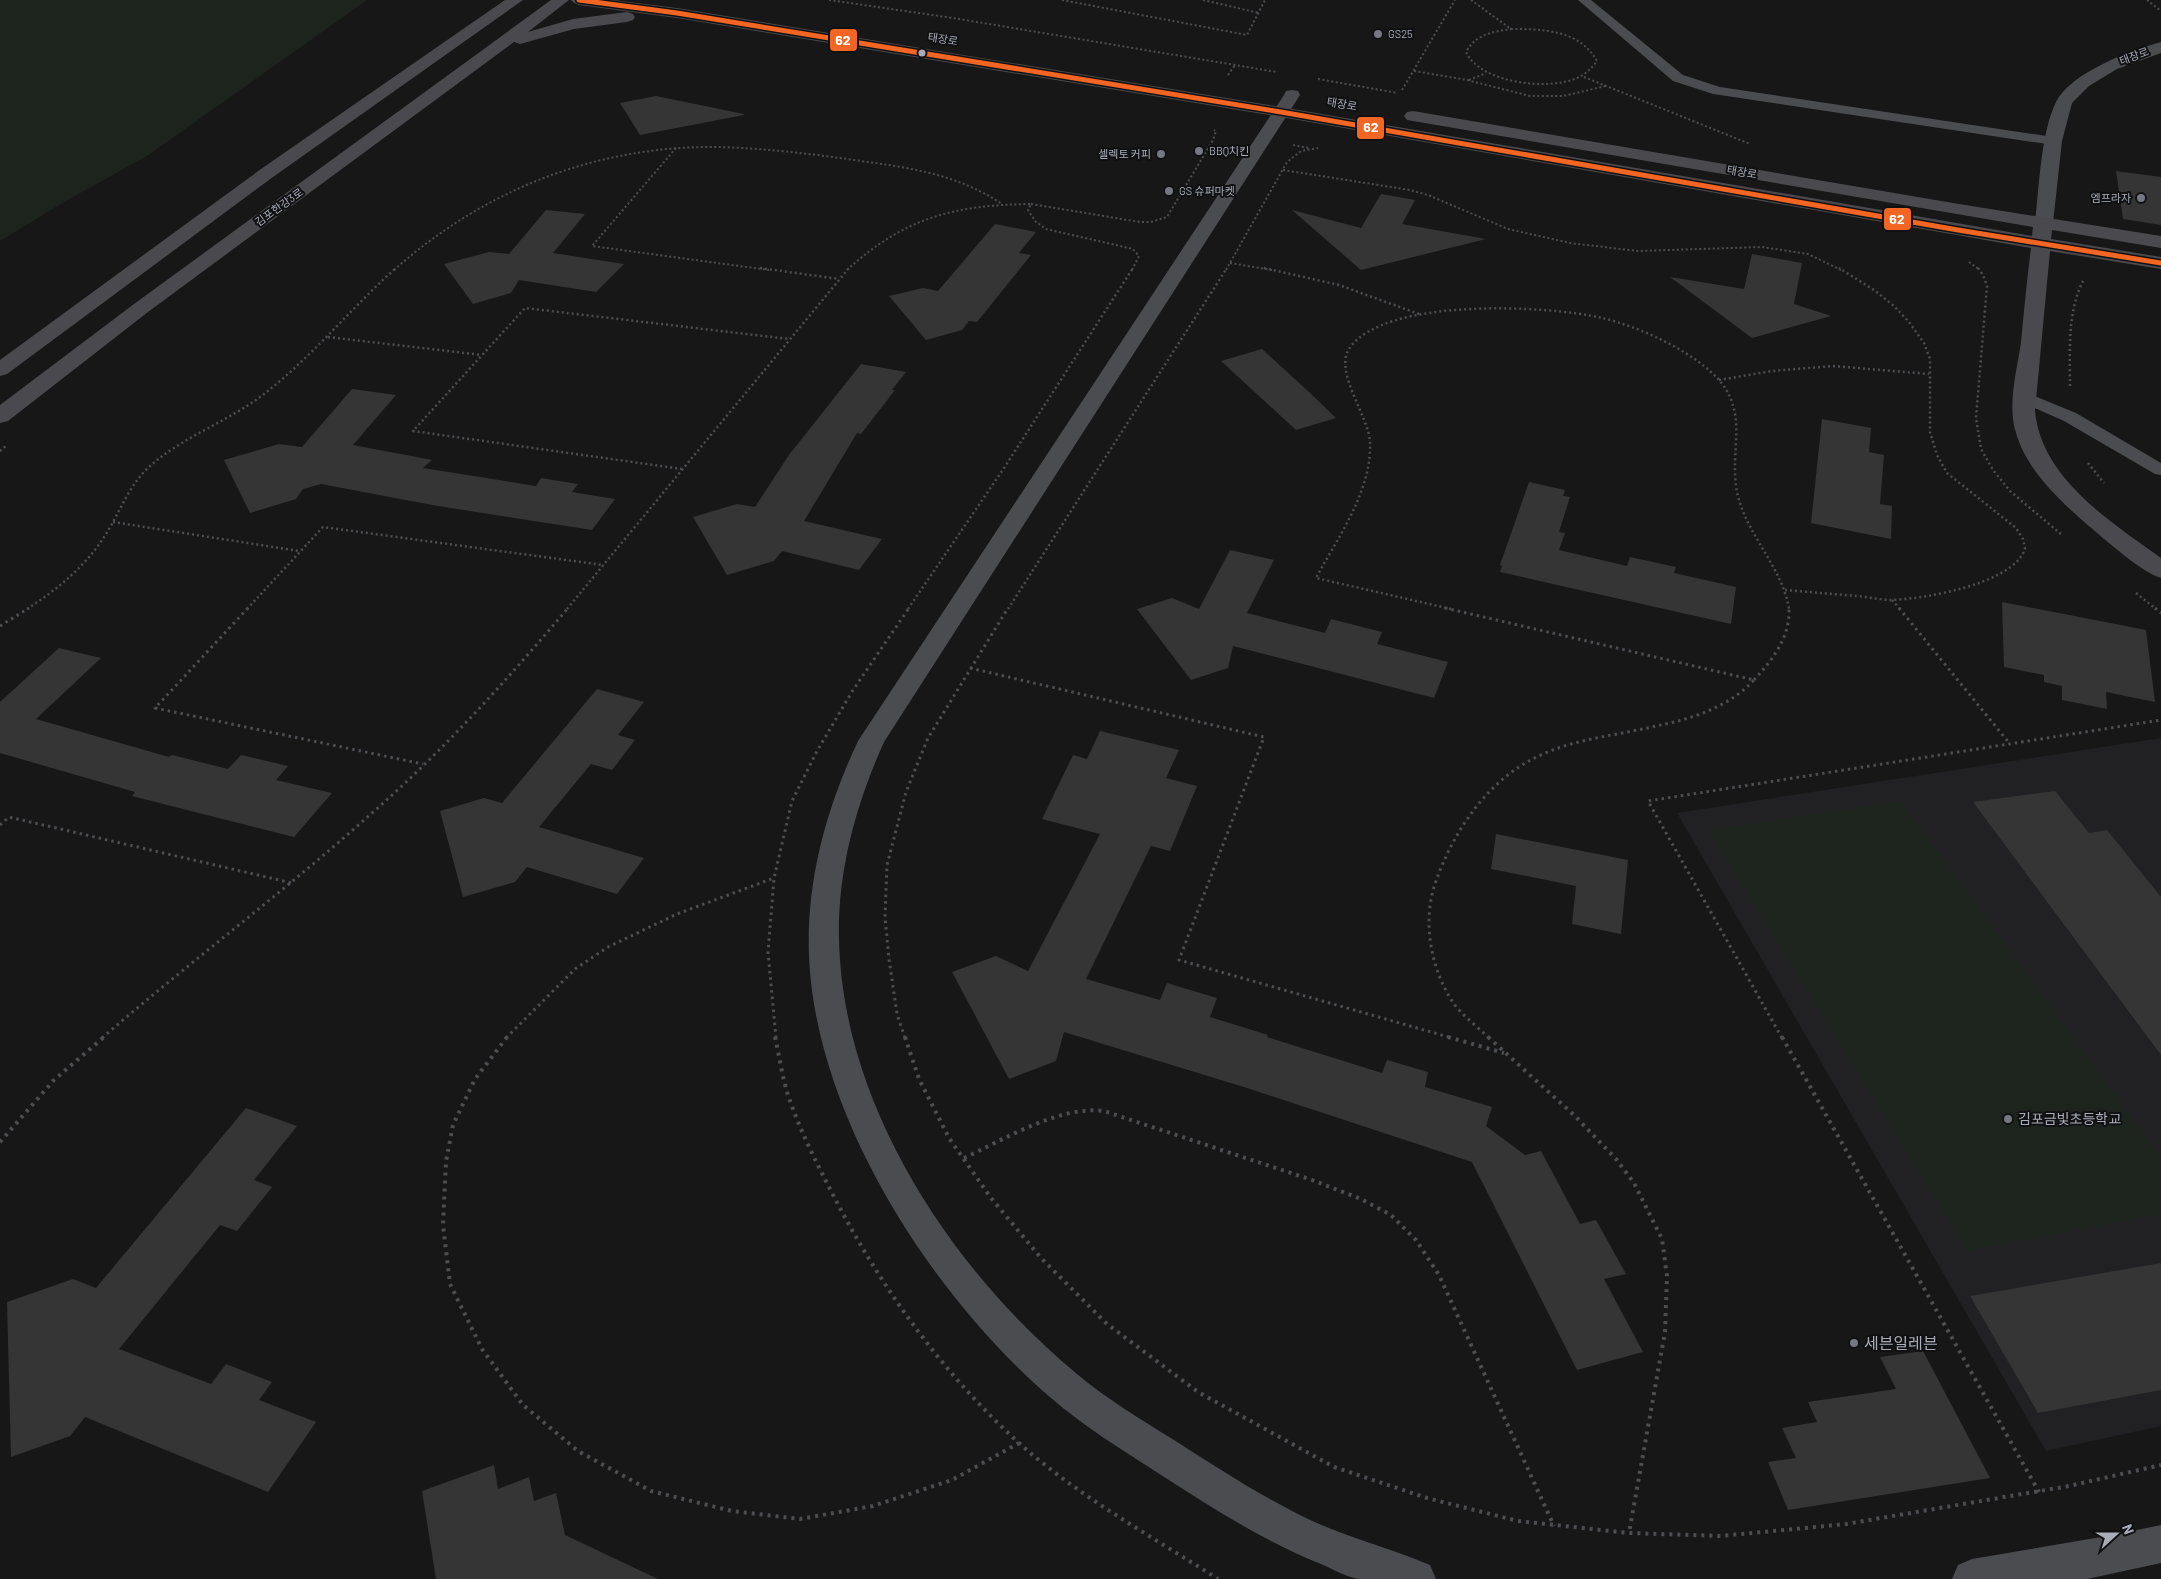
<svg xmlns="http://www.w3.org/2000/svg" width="2161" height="1579" viewBox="0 0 2161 1579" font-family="Barlow,'Noto Sans KR',sans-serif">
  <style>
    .built { fill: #212123 }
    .green { fill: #1d241e }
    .building { fill: #353536 }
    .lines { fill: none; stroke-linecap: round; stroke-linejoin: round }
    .path-far3 { stroke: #4d4e52; stroke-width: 2; stroke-dasharray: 2 2.5; stroke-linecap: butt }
    .path-far2 { stroke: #4d4e52; stroke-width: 2.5; stroke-dasharray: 2 3; stroke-linecap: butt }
    .path-far1 { stroke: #4d4e52; stroke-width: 3; stroke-dasharray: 2.5 4; stroke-linecap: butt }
    .path { stroke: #4d4e52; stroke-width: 4; stroke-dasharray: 3 5; stroke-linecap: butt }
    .lane { fill: #4b4c50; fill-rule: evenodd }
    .street { fill: #4b4c50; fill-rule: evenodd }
    .secondary { fill: #4a4a4e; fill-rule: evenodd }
    .bus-1-casing { stroke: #111113; stroke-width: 8 }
    .bus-1 { stroke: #f26522; stroke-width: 5 }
    .poi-dot { fill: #757880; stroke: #111113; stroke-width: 2 }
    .bus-dot { fill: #a8adb8; stroke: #111113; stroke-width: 2 }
    .labels { text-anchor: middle; stroke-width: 4; stroke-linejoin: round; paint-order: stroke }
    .far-poi-label { font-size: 11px; fill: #a8adb8; stroke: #111113; text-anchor: start }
    .far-street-label { font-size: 11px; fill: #a8adb8; stroke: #111113 }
    .poi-label { font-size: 14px; fill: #a8adb8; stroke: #111113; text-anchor: start }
    .near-poi-label { font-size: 16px; fill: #a8adb8; stroke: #111113; text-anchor: start }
    .line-badge { stroke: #111113; stroke-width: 2 }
    .badge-label { font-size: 14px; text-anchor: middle; font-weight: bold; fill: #fff }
  </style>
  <rect width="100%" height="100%" fill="#171717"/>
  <polygon class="built" points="2161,738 2161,1426 2046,1451 1677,813"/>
  <g class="green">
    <polygon points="0,0 367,0 147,156 64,202 0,241"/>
    <polygon points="1901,801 2161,1157 2161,1214 1967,1251 1708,830"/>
  </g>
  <g class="building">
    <polygon points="656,96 744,114 744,115 640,135 620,103"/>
    <polygon points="2116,171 2161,177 2161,225 2123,219"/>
    <polygon points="1381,194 1415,200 1402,224 1486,239 1361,270 1292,210 1361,228"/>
    <polygon points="546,210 585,214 553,253 624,264 596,292 519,280 511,293 473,304 444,264 489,252 509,254"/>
    <polygon points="995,224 1036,232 1019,253 1031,255 977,322 969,321 962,330 926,340 889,296 923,288 938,291"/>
    <polygon points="1752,254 1802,263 1794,304 1831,316 1752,338 1670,277 1744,289"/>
    <polygon points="1262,349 1309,392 1336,418 1296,430 1221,361"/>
    <polygon points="861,364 906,372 892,390 895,390 861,434 857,433 804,521 882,539 859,570 782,551 774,561 727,575 693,517 737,504 755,507 789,455"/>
    <polygon points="352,389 396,395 353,445 432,460 423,468 536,486 541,478 578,484 572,492 615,499 592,530 432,505 321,484 303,489 296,499 250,513 224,460 279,444 302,447"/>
    <polygon points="1822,419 1871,428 1869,452 1884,455 1880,504 1892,506 1891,539 1811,523"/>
    <polygon points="1529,482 1565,490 1563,496 1570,497 1559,532 1565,533 1559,550 1627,566 1630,557 1676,567 1674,573 1736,587 1731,624 1500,572 1502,566 1500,565"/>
    <polygon points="1230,550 1274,560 1247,613 1325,633 1331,619 1382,632 1377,644 1448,662 1434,698 1233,646 1228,668 1191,680 1137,609 1172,598 1199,609"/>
    <polygon points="2002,602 2146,630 2155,702 2106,692 2107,709 2062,700 2062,686 2044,682 2044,675 2004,667"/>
    <polygon points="59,648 101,658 36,719 169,757 172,755 228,769 241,755 288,766 276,780 332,793 294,837 132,796 135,792 0,753 0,702"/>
    <polygon points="597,689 644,702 618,735 635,740 612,770 591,764 539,827 644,858 617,894 527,867 515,882 463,897 440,811 484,798 502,803"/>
    <polygon points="1100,731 1179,750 1166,778 1197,786 1170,851 1151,846 1086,979 1160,1000 1167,983 1217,998 1210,1017 1268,1035 1267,1037 1382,1073 1387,1060 1428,1072 1425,1087 1492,1107 1486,1126 1525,1155 1541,1151 1580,1224 1596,1220 1626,1274 1604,1279 1643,1352 1577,1370 1472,1162 1247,1088 1064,1032 1056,1061 1009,1079 952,972 996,956 1028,971 1100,834 1042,819 1073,755 1087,759"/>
    <polygon points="2055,791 2089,833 2107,830 2161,897 2161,1055 1973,802"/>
    <polygon points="1496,834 1628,860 1621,934 1572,924 1576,886 1491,869"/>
    <polygon points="246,1108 297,1126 254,1180 272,1187 237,1231 220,1225 119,1349 211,1384 226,1364 272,1382 259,1400 316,1422 268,1492 85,1417 70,1436 11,1457 7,1302 73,1279 96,1288"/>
    <polygon points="2161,1263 2161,1390 2038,1413 1970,1296"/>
    <polygon points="1923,1351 1990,1478 1788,1510 1768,1462 1796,1458 1782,1428 1817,1422 1808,1402 1896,1389 1880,1357"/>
    <polygon points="494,1465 498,1489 529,1477 534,1501 556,1493 565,1535 658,1579 436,1579 422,1491"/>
  </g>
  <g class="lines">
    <g class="path-far3">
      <polyline points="829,0 953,18 1277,72"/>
      <polyline points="1062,0 1247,35 1265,0"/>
      <polyline points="1203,0 1259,13"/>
      <polyline points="1471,0 1511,29"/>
      <polyline points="2147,0 2161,11"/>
      <path d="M1511,29C1543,29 1580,30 1597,61C1591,69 1586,74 1577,78C1548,91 1480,83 1466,52C1476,34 1492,32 1511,29Z"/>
      <polyline points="1414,71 1467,80 1530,96 1563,96 1606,86"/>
      <polyline points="1228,75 1235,65"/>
      <polyline points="1584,77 1750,144"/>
      <polyline points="1318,79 1398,93"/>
      <polyline points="1469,80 1486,73"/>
      <polyline points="1402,90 1455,0"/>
      <polyline points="1293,145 1309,148"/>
      <polyline points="676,148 592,246 769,270"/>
      <polyline points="1283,170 1410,190 1428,195 1508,229 1570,243 1638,251 1762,247 1808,254 1841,270"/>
      <polyline points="1031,204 1140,222 1151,222 1167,217 1213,140 1216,131 1214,130"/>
      <polyline points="1969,262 1980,270"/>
      <polyline points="1230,263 1272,270"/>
      <path d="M394,270C484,190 595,146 716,147C760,148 804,153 847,159C903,167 954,172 1002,204"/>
      <path d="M847,270C905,217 955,205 1031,204L1028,210L1035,221L1046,229L1133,249L1139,256L1132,270"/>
      <polyline points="1226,270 1287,162 1301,151 1318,148"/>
    </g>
    <g class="path-far2">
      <polyline points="760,268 839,279"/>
      <polyline points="1264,268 1339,285 1419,314"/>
      <polyline points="1978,268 1983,275 1987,286 1976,418 1981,449 1993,470 2010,491 2062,535"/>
      <polyline points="328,337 482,355"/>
      <polyline points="1719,380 1772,371 1833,366 1929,374"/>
      <path d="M2070,386C2070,351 2067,311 2084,279"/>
      <polyline points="0,451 7,445"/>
      <polyline points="2088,463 2104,483"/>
      <polyline points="682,469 413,431 525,308 789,339"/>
      <polyline points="113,522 299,551"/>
      <path d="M1785,590C1809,592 1833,594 1857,596C1869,597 1880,600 1891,600C1924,599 2013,584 2025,549L2023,539L2016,528L1947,473L1937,455L1930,432V359L1924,343L1909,322L1894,306L1874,290L1839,268"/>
      <polyline points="2136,593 2156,609"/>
      <polyline points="1892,600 1900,609"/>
      <path d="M27,609C58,589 86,566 106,534C120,512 129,485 149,467C183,436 228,422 264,394C312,357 350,309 396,268"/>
      <polyline points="247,609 323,527 603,565"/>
      <polyline points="567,609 849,268"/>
      <polyline points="908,609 1004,468 1133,268"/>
      <polyline points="1008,609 1227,268"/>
      <path d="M1451,609L1316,578C1338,537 1372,491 1370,442C1369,417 1334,372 1349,349C1383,297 1547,305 1602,318C1640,327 1693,351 1719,380C1749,415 1729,451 1737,492C1746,535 1782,566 1789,609"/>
    </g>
    <g class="path-far1">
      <polyline points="248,608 155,708 423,764"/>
      <polyline points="1445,608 1754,680"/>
      <polyline points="1899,608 2010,744"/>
      <polyline points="2155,608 2161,613"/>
      <polyline points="0,626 29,608"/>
      <polyline points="970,668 1264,737 1179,960 1452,1038"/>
      <path d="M1754,680C1773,659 1790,638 1789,608"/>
      <polyline points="0,825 9,817 292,883"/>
      <path d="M102,1038C191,961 285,891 372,813C443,751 507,680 568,608"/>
      <polyline points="506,1038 575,969 608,947 677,914 774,878"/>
      <polyline points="776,1038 768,952 774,878 792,801 817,751 853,690 909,608"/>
      <polyline points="905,1038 897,1014 889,959 885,917 887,865 906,792 928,738 1008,608"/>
      <path d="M1489,1038C1478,1027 1464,1017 1454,1004C1431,970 1422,923 1435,884C1453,831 1489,777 1543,754C1579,738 1619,735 1656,726C1692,719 1729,707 1754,680"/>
      <polyline points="1782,1038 1648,801 2161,720"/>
    </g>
    <g class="path">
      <polyline points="507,1037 475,1079 453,1125 446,1161 443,1225 450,1284 482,1349 523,1405 578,1451 651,1491 732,1511 800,1519 873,1506 952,1480 1019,1443"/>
      <path d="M775,1037C779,1055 782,1075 787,1092C798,1126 814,1158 830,1189C878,1283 940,1371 1019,1443C1078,1496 1151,1536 1218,1579"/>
      <polyline points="905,1037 919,1079 949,1138 991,1198 1041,1258 1107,1324 1198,1392 1334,1467 1427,1498 1518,1521 1629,1533 1721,1536 1846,1524 2069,1486 2161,1465"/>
      <polyline points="1448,1037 1504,1053"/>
      <polyline points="1488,1037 1574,1115 1616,1159 1634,1183 1662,1239 1667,1276 1665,1332 1629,1533"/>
      <polyline points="1782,1037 2039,1492"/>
      <polyline points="0,1142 54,1080 104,1037"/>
      <path d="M964,1158C1003,1140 1060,1105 1104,1111L1312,1180L1361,1199L1391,1215L1416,1240L1439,1275L1554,1526"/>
    </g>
    <g class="lane">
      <polygon points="1578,0 1591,0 1683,75 1720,87 2053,137 2060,141 2053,145 1713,94 1673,81"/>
      <polygon points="2025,392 2076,413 2161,463 2161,475 2155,474 2064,421 2019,401 2017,397 2019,393"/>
    </g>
    <g class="street">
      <path d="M2161,42V53L2117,69L2089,86L2072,103L2062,141L2053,223L2051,227L2044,229L2037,227L2035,223C2039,188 2041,132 2056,102C2070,73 2131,50 2161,42Z"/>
      <path d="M1292,90L1298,91L1300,95L884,742C853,811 834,884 840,960C851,1118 957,1275 1077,1374C1107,1399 1140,1419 1174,1440C1213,1465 1253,1491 1294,1512C1337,1535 1385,1546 1430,1565L1436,1579C1418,1579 1400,1579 1383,1579C1375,1579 1366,1579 1359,1579C1346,1577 1333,1569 1321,1564C1264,1541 1212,1508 1161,1475C1123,1450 1084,1427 1050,1397C932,1296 816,1117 809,957C806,881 826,809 858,741L1284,95L1286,91Z"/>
      <polygon points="2161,1525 2161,1563 2087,1579 1952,1579 1958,1565 1972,1559 2113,1535"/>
    </g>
    <g class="secondary">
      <polygon points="505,0 523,0 273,177 7,374 0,376 0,360 261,169"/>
      <polygon points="551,0 569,0 528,32 573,19 627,12 633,14 635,17 633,20 627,22 574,29 520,44 514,42 148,312 8,421 0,423 0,405 134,304"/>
      <path d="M571,0H614L677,8L1281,107L2032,236L2033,227L1413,121L1407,120L1404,116L1407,112L1413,111L1959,204L2161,236V248L2052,230L2051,239L2161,257V269L2050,251L2035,411C2041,478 2111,522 2161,558V578C2141,572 2107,541 2090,527C2061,502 2027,471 2016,433C2007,404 2017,371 2021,342C2024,311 2027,279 2031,248L1281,117L677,18L579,5L574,3Z"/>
    </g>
    <defs>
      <polyline id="bus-1" points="579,0 677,13 1281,112 1958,230 2161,263"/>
    </defs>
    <use href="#bus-1" class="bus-1-casing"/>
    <use href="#bus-1" class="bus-1"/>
  </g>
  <g class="poi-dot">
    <circle cx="1378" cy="34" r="5"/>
    <circle cx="1199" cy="151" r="5"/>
    <circle cx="1161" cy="154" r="5"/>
    <circle cx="1169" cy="191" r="5"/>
    <circle cx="2141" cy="198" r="5"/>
    <circle cx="2008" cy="1119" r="5"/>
    <circle cx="1854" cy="1343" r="5"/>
  </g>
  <circle class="bus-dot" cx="922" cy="53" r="4.5"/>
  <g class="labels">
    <g class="far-poi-label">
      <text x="1388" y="38">GS25</text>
      <text x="1209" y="155">BBQ치킨</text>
      <text x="1151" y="158" text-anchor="end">셀렉토 커피</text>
      <text x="1179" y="195">GS 슈퍼마켓</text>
      <text x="2131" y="202" text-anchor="end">엠프라자</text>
    </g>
    <g class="far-street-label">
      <text transform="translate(943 39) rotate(9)" y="4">태장로</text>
      <text transform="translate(2134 56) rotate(-21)" y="4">태장로</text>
      <text transform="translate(1342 104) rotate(10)" y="4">태장로</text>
      <text transform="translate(1742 172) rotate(10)" y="4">태장로</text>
      <text transform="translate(279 207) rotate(-36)" y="4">김포한강3로</text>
    </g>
    <g class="poi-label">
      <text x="2018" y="1124">김포금빛초등학교</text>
    </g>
    <g class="near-poi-label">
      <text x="1864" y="1349">세븐일레븐</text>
    </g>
  </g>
  <g class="line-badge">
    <rect x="829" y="28" width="29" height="24" rx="5" fill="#f26522"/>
    <rect x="1356" y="116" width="29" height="24" rx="5" fill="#f26522"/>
    <rect x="1883" y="207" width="29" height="24" rx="5" fill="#f26522"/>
  </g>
  <g class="badge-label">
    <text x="843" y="45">62</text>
    <text x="1371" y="132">62</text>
    <text x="1897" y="224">62</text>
  </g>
  <g transform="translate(2116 1534) rotate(69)" stroke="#111113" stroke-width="4" paint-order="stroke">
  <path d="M0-4L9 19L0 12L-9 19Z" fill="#a8adb8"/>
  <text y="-8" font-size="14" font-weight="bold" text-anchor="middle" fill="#a8adb8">N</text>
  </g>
</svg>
